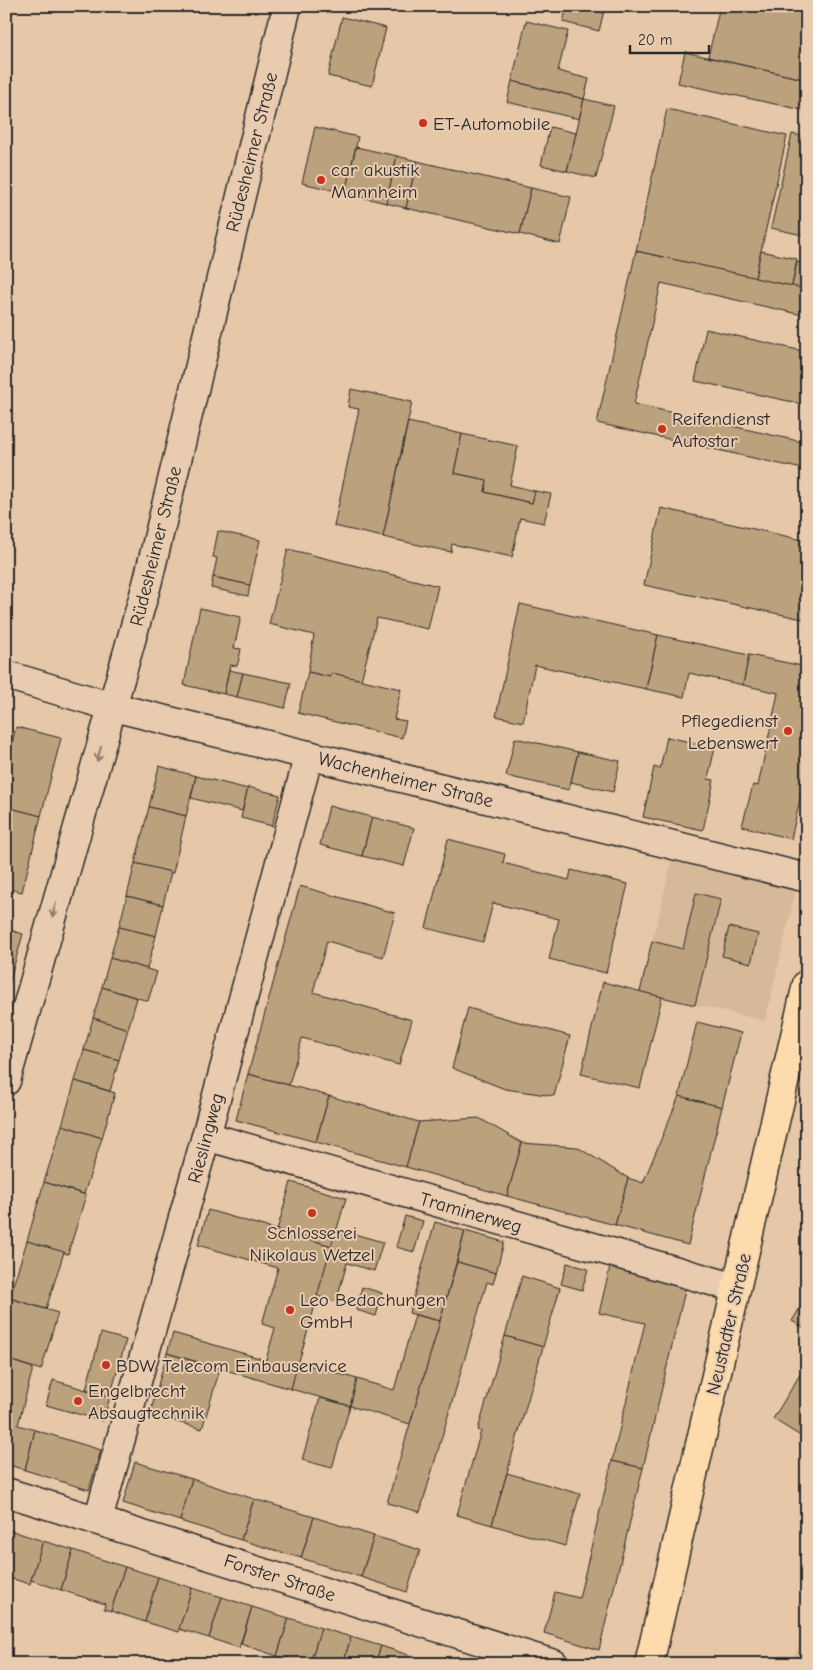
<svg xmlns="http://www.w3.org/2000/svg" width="813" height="1670" viewBox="0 0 813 1670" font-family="'Comic Neue',sans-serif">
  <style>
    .built { fill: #d6b998 }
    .building { fill: #bca17d; stroke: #2b2b2b }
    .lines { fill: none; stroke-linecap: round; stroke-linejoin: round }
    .minor-casing { stroke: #2b2b2b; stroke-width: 31 }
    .major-casing { stroke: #2b2b2b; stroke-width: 31 }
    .minor { stroke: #e9cbb0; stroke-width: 28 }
    .major { stroke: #fddbac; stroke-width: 28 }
    .oneway { stroke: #8a7b6e }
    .poi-dot { fill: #c8321e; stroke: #e9cbb0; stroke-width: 2 }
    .labels { text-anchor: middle; stroke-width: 4; stroke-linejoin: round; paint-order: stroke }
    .poi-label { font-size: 19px; fill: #2b2b2b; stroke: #e9cbb0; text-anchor: start }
    .street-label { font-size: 19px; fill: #2b2b2b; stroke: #e9cbb0 }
  </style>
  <rect width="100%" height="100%" fill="#e6c7a7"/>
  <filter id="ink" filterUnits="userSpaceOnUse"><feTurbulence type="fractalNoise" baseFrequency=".02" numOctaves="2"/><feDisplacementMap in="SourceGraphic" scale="10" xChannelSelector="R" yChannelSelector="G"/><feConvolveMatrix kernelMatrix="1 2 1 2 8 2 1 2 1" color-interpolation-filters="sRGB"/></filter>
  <g filter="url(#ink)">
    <g class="built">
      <polygon points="672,860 796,890 765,1021 640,991"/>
      <polygon points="807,1633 807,1664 789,1664"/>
    </g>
    <g class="building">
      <polygon points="567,6 605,6 599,31 563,22"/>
      <polygon points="720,6 807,6 807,80 708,57"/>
      <polygon points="342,17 386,28 372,86 328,76"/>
      <polygon points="526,21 568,31 558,71 589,79 584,99 512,81"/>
      <polygon points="685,52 807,80 807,111 678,83"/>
      <polygon points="512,81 584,99 579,119 507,102"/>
      <polygon points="584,99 614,106 596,178 567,171"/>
      <polygon points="667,109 787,136 755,278 636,251"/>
      <polygon points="315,127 358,137 345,193 302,183"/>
      <polygon points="550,127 576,133 567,171 541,165"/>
      <polygon points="792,134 807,137 807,236 771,228"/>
      <polygon points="356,147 397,156 386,203 345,193"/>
      <polygon points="397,156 417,161 406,208 386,203"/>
      <polygon points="417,161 531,188 520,234 406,208"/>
      <polygon points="531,188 571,197 560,244 520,234"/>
      <polygon points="636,251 807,289 807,316 661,283 634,404 807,443 807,470 597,423"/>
      <polygon points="761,251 797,259 792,286 755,278"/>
      <polygon points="797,262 807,265 807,289 792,286"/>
      <polygon points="706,329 807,352 807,405 695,381"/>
      <polygon points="351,389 412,402 383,537 334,526 359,409 348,407"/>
      <polygon points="408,422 462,434 454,473 487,480 485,492 532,503 535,491 551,494 544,523 520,518 512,557 452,544 451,552 383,537"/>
      <polygon points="462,434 518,446 510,485 535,491 532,503 485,492 487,480 454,473"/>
      <polygon points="661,508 807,541 807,620 644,585"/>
      <polygon points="218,531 260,540 250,585 213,577 217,558 213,557"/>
      <polygon points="288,549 438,586 428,629 377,618 361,680 332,673 330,677 308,672 314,635 269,624"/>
      <polygon points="213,577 250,585 248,596 211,588"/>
      <polygon points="520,604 658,635 646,689 535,665 523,722 496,716"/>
      <polygon points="200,608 241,617 234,648 241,649 239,659 237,666 230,665 224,694 184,685"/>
      <polygon points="658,635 749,655 743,685 689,673 684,697 646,689"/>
      <polygon points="749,655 807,667 807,769 791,839 742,826 753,785 758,786 778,693 743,685"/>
      <polygon points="229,670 243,673 237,697 224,694"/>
      <polygon points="308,672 330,677 332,673 401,689 394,719 406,721 402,738 298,713"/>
      <polygon points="243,673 291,683 285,708 237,697"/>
      <polygon points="16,727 61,738 41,816 6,807 6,754 9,754"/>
      <polygon points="667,737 715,747 708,779 714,780 703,830 643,817 654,767 660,769"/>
      <polygon points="515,738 578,752 569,790 506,776"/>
      <polygon points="578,752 620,761 613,792 571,782"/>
      <polygon points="159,766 196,776 186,816 149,807"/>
      <polygon points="196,776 248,789 242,811 191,798"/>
      <polygon points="248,787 280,795 272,826 241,818"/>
      <polygon points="329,806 372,817 362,856 320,845"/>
      <polygon points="6,807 41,816 22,892 6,888"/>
      <polygon points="149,807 186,816 173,873 135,863"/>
      <polygon points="372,817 414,828 404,866 362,856"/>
      <polygon points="448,839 505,854 503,863 569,880 571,870 628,884 606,973 549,959 559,919 493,903 483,942 426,928"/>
      <polygon points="135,863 171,872 163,905 127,896"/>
      <polygon points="300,886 395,913 383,957 327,941 313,992 412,1020 399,1065 302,1038 289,1085 248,1074"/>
      <polygon points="696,893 721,899 695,1005 640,992 652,941 683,949"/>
      <polygon points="127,896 163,905 156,936 119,927"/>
      <polygon points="119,927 156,936 147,969 110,958"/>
      <polygon points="729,927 758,934 751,963 722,956"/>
      <polygon points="6,929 23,934 9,983 6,982"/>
      <polygon points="110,958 157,972 148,1001 102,987"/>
      <polygon points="603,982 662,997 640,1088 581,1074"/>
      <polygon points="102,987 137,998 128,1029 93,1018"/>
      <polygon points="468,1008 570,1036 554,1096 505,1089 452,1068"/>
      <polygon points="93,1018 128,1029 119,1060 84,1050"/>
      <polygon points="697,1022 741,1033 722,1107 679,1096"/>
      <polygon points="84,1050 119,1060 110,1091 75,1081"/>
      <polygon points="248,1074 329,1096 316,1142 236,1120"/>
      <polygon points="75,1081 115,1093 102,1138 62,1125"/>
      <polygon points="329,1096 419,1122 406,1167 316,1142"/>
      <polygon points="679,1096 722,1107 688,1245 615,1225 628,1178 643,1183"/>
      <polygon points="479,1118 522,1143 507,1196 406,1167 419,1122"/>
      <polygon points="62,1125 102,1138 84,1194 44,1182"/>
      <polygon points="522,1143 577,1147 628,1178 615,1225 507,1196"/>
      <polygon points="44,1182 86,1195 68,1254 27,1241"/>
      <polygon points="291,1182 346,1198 332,1246 277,1230"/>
      <polygon points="208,1210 332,1246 291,1389 167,1353 173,1333 266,1360 275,1328 262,1324 278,1268 198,1245"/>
      <polygon points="405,1216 423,1221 414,1252 396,1247"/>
      <polygon points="435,1222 465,1231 440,1321 409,1313"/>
      <polygon points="336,1229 383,1242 374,1271 347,1263 336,1302 317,1296"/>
      <polygon points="465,1231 504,1242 496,1273 457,1262"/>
      <polygon points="27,1241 64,1252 46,1309 9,1298"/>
      <polygon points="457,1262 496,1273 493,1284 487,1282 420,1512 387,1503"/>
      <polygon points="567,1263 588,1269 582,1290 561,1284"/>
      <polygon points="610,1267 686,1286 643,1468 612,1461 645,1323 599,1313"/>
      <polygon points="522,1276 560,1288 543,1347 505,1336"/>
      <polygon points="362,1287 382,1293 376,1316 356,1310"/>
      <polygon points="807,1296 807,1330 792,1321"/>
      <polygon points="9,1298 58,1313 41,1370 6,1359 6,1307"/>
      <polygon points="415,1315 440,1321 410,1424 350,1406 357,1379 394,1390"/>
      <polygon points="101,1333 126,1340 110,1397 86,1389"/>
      <polygon points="505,1336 543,1347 492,1525 457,1515 481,1431 478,1430"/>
      <polygon points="167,1353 220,1369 202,1429 150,1414"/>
      <polygon points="6,1359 33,1368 18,1425 35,1430 25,1470 6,1464"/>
      <polygon points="298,1362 357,1379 350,1406 291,1389"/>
      <polygon points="807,1363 807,1440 773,1419"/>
      <polygon points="53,1380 110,1397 103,1421 46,1405"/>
      <polygon points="320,1398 350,1406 332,1468 302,1460"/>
      <polygon points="35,1430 101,1450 89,1490 25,1470"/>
      <polygon points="612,1461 643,1468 599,1650 544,1633 555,1592 579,1598"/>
      <polygon points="135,1462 192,1479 180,1521 123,1503"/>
      <polygon points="507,1473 580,1494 565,1546 492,1525"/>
      <polygon points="192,1479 254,1499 241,1540 180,1521"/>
      <polygon points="254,1499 314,1517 301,1558 241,1540"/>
      <polygon points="314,1517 374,1536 361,1577 301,1558"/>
      <polygon points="6,1529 43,1541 30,1584 6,1577"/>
      <polygon points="374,1536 420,1550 407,1592 361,1577"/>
      <polygon points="43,1541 73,1550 61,1590 31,1580"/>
      <polygon points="73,1550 125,1567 111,1611 104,1609 105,1604 61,1590"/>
      <polygon points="125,1567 158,1577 145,1622 111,1611"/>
      <polygon points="158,1577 192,1588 179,1632 145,1622"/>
      <polygon points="192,1588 222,1597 209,1638 179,1629"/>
      <polygon points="222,1597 252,1607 239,1648 209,1638"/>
      <polygon points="252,1607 289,1618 277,1656 241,1644"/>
      <polygon points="289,1618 321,1628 310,1664 277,1656"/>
      <polygon points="321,1628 351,1637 343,1664 310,1664"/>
      <polygon points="351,1637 381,1646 375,1664 343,1664"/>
      <polygon points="381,1646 424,1660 423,1664 375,1664"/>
    </g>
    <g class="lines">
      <defs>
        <g id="minor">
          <polyline points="6,675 113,707 807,878"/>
          <polyline points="6,1081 147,584 287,6"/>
          <polyline points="206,1136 736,1288"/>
          <polyline points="6,1492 554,1664"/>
          <polyline points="98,1520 206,1136 309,755"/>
        </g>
        <polyline id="major" points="649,1664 807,984"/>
      </defs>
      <use href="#minor" class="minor-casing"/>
      <use href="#major" class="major-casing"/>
      <use href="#minor" class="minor"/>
      <use href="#major" class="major"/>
    </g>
    <defs><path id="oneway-shaft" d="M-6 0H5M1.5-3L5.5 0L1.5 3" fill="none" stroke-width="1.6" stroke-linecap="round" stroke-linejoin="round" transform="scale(1.25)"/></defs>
    <g class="oneway">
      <use href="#oneway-shaft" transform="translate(99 754) rotate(106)"/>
      <use href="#oneway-shaft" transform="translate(54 910) rotate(106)"/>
    </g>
  </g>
  <g class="poi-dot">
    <circle cx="423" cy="123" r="5"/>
    <circle cx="321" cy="180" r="5"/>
    <circle cx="662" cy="429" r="5"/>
    <circle cx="788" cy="731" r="5"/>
    <circle cx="312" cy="1213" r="5"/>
    <circle cx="290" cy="1310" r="5"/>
    <circle cx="106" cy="1365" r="5"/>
    <circle cx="78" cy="1401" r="5"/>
  </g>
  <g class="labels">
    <g class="poi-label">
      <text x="433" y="130">ET-Automobile</text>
      <text x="331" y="176">car akustik<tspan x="331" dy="22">Mannheim</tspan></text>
      <text x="672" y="425">Reifendienst<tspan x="672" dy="22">Autostar</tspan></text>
      <text x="778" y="727" text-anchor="end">Pflegedienst<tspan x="778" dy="22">Lebenswert</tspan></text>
      <text x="312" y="1239" text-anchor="middle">Schlosserei<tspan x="312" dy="22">Nikolaus Wetzel</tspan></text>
      <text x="300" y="1306">Leo Bedachungen<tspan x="300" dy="22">GmbH</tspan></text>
      <text x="116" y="1372">BDW Telecom Einbauservice</text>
      <text x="88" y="1397">Engelbrecht<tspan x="88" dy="22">Absaugtechnik</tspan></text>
    </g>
    <g class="street-label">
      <text transform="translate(251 152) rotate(-76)" y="7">Rüdesheimer Straße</text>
      <text transform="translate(155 546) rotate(-76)" y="7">Rüdesheimer Straße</text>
      <text transform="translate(406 779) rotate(14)" y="7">Wachenheimer Straße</text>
      <text transform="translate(205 1138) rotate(-75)" y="7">Rieslingweg</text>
      <text transform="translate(471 1212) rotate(16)" y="7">Traminerweg</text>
      <text transform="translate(728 1324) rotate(-77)" y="7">Neustadter Straße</text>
      <text transform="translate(280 1577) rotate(18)" y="7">Forster Straße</text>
    </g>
  </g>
  <rect width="813" height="1670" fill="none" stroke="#e9cbb0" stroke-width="25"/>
  <rect x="12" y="12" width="788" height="1645" fill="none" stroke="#2b2b2b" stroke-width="2" filter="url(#ink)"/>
  <path d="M630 45v8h79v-8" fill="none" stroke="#2b2b2b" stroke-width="2.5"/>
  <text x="638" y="45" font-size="15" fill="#2b2b2b" stroke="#e9cbb0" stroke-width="4" paint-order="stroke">20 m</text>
</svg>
